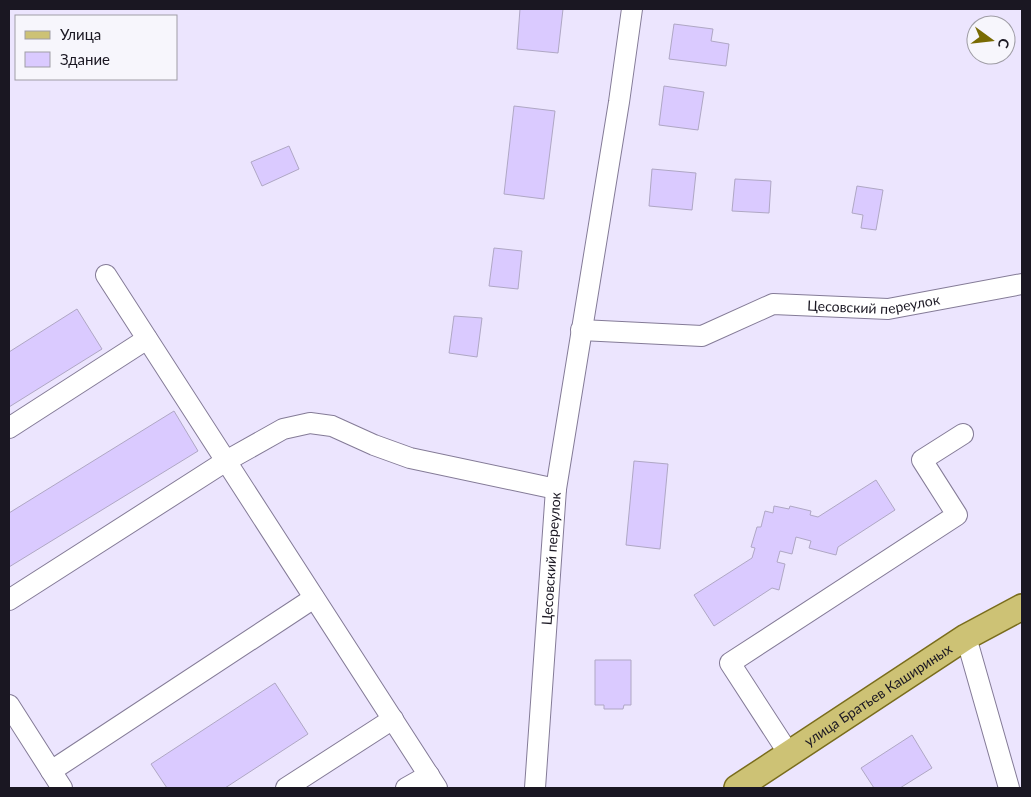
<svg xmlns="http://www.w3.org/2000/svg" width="1031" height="797" viewBox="0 0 1031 797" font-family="Lato,sans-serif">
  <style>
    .building { fill: #dacaff; stroke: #afa7c4 }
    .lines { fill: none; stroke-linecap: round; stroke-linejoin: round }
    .minor-casing { stroke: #847b97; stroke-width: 22 }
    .major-casing { stroke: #796c1c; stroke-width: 28 }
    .minor { stroke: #fff; stroke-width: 20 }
    .major { stroke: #cdc275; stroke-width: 25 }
    .labels { text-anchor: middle; stroke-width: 4; stroke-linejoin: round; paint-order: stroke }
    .street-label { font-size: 14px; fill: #1a1722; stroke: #f7f6fc }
  </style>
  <rect width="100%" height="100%" fill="#ece5fe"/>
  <g class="building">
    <polygon points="520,9 563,9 558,53 517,49"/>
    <polygon points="674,24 713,29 711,41 729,44 726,66 669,59"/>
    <polygon points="664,86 704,92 698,130 659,125"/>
    <polygon points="514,106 555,111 544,199 504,194"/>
    <polygon points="289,146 299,169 262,186 251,162"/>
    <polygon points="652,169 696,173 692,210 649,206"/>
    <polygon points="735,179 771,181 769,213 732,211"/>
    <polygon points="857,186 883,190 876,230 861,228 863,215 852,213"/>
    <polygon points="494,248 522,251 518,289 489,286"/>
    <polygon points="77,309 102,349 9,407 9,352"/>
    <polygon points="454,316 482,318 477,357 449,353"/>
    <polygon points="174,411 198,451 9,567 9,513"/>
    <polygon points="634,461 668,464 660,549 626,545"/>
    <polygon points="876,480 895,510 838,547 836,555 809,548 811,541 796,537 792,554 780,551 777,562 785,564 779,590 772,588 714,626 694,595 752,558 755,548 751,547 757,527 761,527 765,511 773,513 774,506 789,509 790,506 811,511 810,515 818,517"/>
    <polygon points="595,660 631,660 631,705 624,705 623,709 604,709 604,705 595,705"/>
    <polygon points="275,683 308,734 225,788 167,788 151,764"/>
    <polygon points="912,735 932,768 900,788 874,788 861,768"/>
  </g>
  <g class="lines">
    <defs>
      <g id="minor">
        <polyline points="106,275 437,788"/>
        <path id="s1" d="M581,330L702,336L773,304L888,309L1022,284"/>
        <polyline points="9,428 147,339"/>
        <polyline points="9,600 226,461 283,429 310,423 332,426 374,445 410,458 556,489"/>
        <polyline points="966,637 1009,788"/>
        <polyline points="9,705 62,788"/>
        <polyline points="789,754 730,663 957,515 922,460 963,434"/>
        <polyline points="51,771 314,598"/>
        <polyline points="286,788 393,719"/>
        <polyline points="406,788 429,775"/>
        <path id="s2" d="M535,788L556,489L619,102L632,9"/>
      </g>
      <g id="major">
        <path id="s3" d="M737,788L966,637L1022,607"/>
      </g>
    </defs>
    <use href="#minor" class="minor-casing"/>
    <use href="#major" class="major-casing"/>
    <use href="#minor" class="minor"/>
    <use href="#major" class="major"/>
  </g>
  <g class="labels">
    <g class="street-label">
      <text dy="5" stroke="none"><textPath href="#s1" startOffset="300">Цесовский переулок</textPath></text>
      <text dy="5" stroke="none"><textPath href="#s2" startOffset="230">Цесовский переулок</textPath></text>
      <text dy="5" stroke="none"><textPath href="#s3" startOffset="169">улица Братьев Кашириных</textPath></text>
    </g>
  </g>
  <rect width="1031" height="797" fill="none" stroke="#1a1722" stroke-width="20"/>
  <rect x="15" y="15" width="162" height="65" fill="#f7f6fc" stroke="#9f9da5"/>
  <rect x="25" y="31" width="25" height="8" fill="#cdc275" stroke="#9f9da5"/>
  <text x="60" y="40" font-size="15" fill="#1a1722">Улица</text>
  <rect x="25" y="52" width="25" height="15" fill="#dacaff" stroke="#9f9da5"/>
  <text x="60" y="65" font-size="15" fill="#1a1722">Здание</text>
  <g transform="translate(991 40) rotate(105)"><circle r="24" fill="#f7f6fc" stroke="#9f9da5"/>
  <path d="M0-4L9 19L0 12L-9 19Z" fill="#796b03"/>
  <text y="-8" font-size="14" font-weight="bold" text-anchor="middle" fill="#1a1722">С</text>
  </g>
</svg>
